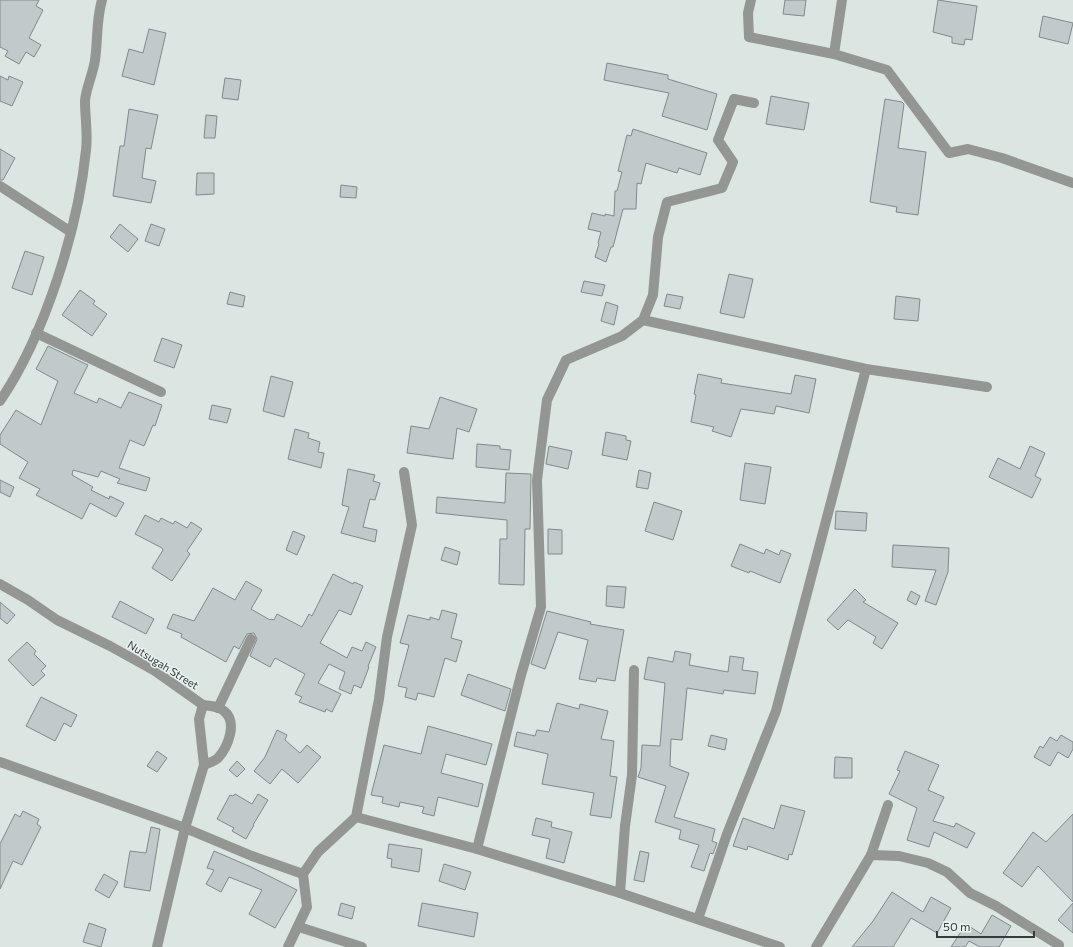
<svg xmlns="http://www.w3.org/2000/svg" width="1073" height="947" viewBox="0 0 1073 947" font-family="Commissioner,sans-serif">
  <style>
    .building { fill: #c0cacb; stroke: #80898b }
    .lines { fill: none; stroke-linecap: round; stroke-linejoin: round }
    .minor { stroke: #939693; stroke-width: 10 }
    .labels { text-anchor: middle; stroke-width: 3; stroke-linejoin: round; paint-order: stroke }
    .street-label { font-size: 11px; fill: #363a39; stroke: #e8f2f0 }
  </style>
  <rect width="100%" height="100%" fill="#dbe5e2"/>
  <g class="building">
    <polygon points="0,0 39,0 36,6 43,10 29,38 41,45 34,57 26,52 19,64 5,56 8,51 0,47"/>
    <polygon points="785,0 806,0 804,16 783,14"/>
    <polygon points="938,0 977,6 972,40 965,39 964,45 952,43 952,37 933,32"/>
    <polygon points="1043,16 1073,23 1068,44 1039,37"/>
    <polygon points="149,29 166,33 154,85 122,76 129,49 143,53"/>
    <polygon points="607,63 668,75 668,79 717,94 707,130 662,116 669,93 604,80"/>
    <polygon points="0,76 8,80 9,76 23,82 12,106 0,101"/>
    <polygon points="225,78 241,80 238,100 222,98"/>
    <polygon points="771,96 809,103 804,130 766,124"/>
    <polygon points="885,99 902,102 904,104 898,148 926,152 918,215 896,212 897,207 870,202"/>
    <polygon points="129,109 158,115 151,149 146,148 142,178 156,181 151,203 113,196 120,146 124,146"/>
    <polygon points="206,115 217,116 215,138 204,138"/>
    <polygon points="633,129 707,153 700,175 679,168 677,173 646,163 641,184 637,183 636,209 623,209 613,247 611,247 606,262 595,257 599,244 598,243 601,232 588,229 592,213 605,216 605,214 614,216 615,191 617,191 622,172 618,171 627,135 631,136"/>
    <polygon points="0,149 15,158 3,180 0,180"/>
    <polygon points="197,173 214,173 214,194 196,195"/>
    <polygon points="341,185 357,187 356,198 340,197"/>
    <polygon points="120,224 138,239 128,252 110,237"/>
    <polygon points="151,224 165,229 159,246 145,241"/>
    <polygon points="25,251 44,257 32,295 12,288"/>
    <polygon points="729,274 753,279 744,318 720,313"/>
    <polygon points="584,281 605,285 602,296 581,292"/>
    <polygon points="80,290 95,301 93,304 107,314 92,336 62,315"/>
    <polygon points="230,292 245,296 243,307 227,304"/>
    <polygon points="667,294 683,297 680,309 664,306"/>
    <polygon points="896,296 920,299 918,321 894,319"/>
    <polygon points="606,302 618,306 614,325 601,321"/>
    <polygon points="162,338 182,345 174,368 154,361"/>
    <polygon points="48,346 88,365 74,393 97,403 99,398 121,408 129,392 162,405 155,426 153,425 144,446 130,440 119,468 150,478 146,491 117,483 120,479 101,471 98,477 73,470 72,475 93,487 91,490 109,499 110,496 124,503 116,517 90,503 82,519 36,495 40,489 19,478 28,462 0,444 0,435 16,410 41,425 58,381 36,369"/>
    <polygon points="698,374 722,379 721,383 791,394 795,375 816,379 809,413 776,406 774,414 741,409 731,437 712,431 714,427 691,422 696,395 694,394"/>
    <polygon points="271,376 293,382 284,417 263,411"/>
    <polygon points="440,397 477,409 469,432 457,428 453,459 407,453 411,426 429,429"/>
    <polygon points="212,405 231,409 227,423 209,419"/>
    <polygon points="295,429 309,433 308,438 320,442 318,452 324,453 321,468 288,459"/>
    <polygon points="606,432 626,436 626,440 631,441 627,460 602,455"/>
    <polygon points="477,444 500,446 500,449 511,450 509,470 476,467"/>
    <polygon points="549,446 572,451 568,469 546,464"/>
    <polygon points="1030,446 1045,453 1035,476 1041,479 1032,498 989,477 998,458 1020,469"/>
    <polygon points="745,463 771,467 765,504 740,500"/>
    <polygon points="348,469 375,475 373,481 380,483 375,500 370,499 363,527 377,530 375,542 341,533 349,507 342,505"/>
    <polygon points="639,470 651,473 648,489 636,487"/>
    <polygon points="506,473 531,474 530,529 525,529 524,585 499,584 500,539 507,539 507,520 436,513 437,497 505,503"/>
    <polygon points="0,480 14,487 10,497 0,492"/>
    <polygon points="654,502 682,511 673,540 645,531"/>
    <polygon points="836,511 867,513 866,531 835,529"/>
    <polygon points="145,515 159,522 161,518 173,524 175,521 187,528 191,522 202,529 187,551 190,554 172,581 152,568 163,550 162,548 135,534"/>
    <polygon points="548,529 562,530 562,554 548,554"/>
    <polygon points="293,531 305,536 297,555 286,550"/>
    <polygon points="740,544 764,554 766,549 779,555 781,550 791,554 780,583 750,571 749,573 731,566"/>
    <polygon points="893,545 949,548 948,572 936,605 925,601 936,570 892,567"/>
    <polygon points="445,547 460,552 457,565 441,560"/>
    <polygon points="333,574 353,584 354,582 363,586 351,615 339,610 320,643 347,658 352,647 362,651 366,642 376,647 368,666 369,667 361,688 354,685 351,694 339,689 345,672 329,664 318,683 341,694 332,712 326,709 325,712 299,702 302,697 295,694 305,674 275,658 270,667 250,656 257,639 254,633 247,634 239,649 234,646 226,662 181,637 182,634 167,628 173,614 194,621 213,588 235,600 246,581 262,590 251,609 270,620 271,619 274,620 277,614 302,627 309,614 312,616"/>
    <polygon points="607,586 626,587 624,608 606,606"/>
    <polygon points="855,589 866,600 863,602 898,623 882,649 873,643 876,637 848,620 838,630 827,620"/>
    <polygon points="911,591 920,596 916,605 907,600"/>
    <polygon points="120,601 154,619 146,634 112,617"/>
    <polygon points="0,602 15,615 7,624 0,618"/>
    <polygon points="442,610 457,614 451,638 462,641 456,662 445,658 434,697 418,693 416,700 405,697 407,688 398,686 409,645 400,643 408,615 430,620 430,617 439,620"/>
    <polygon points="547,611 591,622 590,624 624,630 615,681 597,678 596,682 579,679 588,640 558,632 545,669 531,664"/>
    <polygon points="27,642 36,651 34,654 46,666 41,671 45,675 33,686 8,660"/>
    <polygon points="675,651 691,654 689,665 728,672 730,656 744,658 742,670 758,672 755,694 724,690 723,694 687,688 682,740 671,739 670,766 689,773 674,817 715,829 712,841 717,843 713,854 710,853 704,871 691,867 699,845 679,839 681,830 655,822 666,786 638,777 641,768 642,745 660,746 665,683 644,679 648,657 673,662"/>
    <polygon points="468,674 511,689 505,711 461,695"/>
    <polygon points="41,697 77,715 71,727 64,723 55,741 26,726"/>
    <polygon points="557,703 579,709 580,704 608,711 601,739 614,741 610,776 617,777 611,818 590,815 594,793 542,784 548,754 514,746 517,732 535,736 537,730 549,732"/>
    <polygon points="428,726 492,744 486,765 446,754 441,773 483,784 478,807 438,797 434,816 422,813 424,807 400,802 399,807 382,803 383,797 371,795 384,745 421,754"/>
    <polygon points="277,730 287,735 285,740 300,753 307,745 321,757 298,783 282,769 270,784 254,771 265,757"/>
    <polygon points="711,735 727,739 725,750 708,746"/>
    <polygon points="1061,735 1073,742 1073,749 1068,758 1058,752 1050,766 1034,757 1040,746 1043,748 1050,737 1057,741"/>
    <polygon points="157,751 167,758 157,772 147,766"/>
    <polygon points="905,751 939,765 928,790 944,797 933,821 954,827 956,823 975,833 967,848 934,832 929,847 907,840 917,808 889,794 900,771 897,770"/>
    <polygon points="835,757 852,758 852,778 834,778"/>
    <polygon points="237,761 245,769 237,777 229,770"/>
    <polygon points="235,794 252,804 258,794 268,800 253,825 254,825 246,839 232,831 234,828 217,819 230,795 233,796"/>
    <polygon points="781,805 805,811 792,855 789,854 788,860 748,846 747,850 733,846 743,818 774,829"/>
    <polygon points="23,811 39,819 37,824 41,827 22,865 13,861 0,889 0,844 15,814 20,817"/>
    <polygon points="1073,814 1073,902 1038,866 1022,887 1003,873 1033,832 1046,842"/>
    <polygon points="536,818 552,822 551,827 572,832 564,863 546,858 550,839 532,835"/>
    <polygon points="151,827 160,829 150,891 124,887 130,851 146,853"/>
    <polygon points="389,844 422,849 419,872 391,867 392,859 387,858"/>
    <polygon points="214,851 251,867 297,890 275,928 249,914 262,890 229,877 221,892 206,884 214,870 207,868"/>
    <polygon points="640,851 649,853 644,882 634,880"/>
    <polygon points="444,864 471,872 465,890 439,881"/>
    <polygon points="104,874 118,882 109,898 95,890"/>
    <polygon points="892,892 923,912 931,897 951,908 937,933 911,918 893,947 852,947 873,921"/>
    <polygon points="341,903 355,907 352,919 338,915"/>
    <polygon points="422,903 478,913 474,937 418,926"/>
    <polygon points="1073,903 1073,933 1058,920"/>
    <polygon points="992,915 1011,926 999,947 980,947 969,941 965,947 951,947 966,924 981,934"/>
    <polygon points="89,923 106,929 101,947 83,942"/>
  </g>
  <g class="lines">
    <g class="minor">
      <polyline points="751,0 748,13 749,37 834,54"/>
      <polyline points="842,0 834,54 887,70 949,153 968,149 1002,158 1073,183"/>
      <polyline points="0,186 71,232"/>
      <polyline points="643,320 866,369 987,387"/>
      <polyline points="36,333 161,392"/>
      <path d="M0,401C45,335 78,229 86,150C88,134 85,117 85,101C86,88 93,74 95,60C98,40 96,20 102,0"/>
      <polyline points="0,584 28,600 57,620 110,646 155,671 203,705 199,719 204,765 185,828 157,947"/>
      <path d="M203,705C210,706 219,706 224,711C238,722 228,747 218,758C215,761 208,763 204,765"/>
      <polyline points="218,708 251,639"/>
      <polyline points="0,762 185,828 252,856 303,874"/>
      <polyline points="356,817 379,699 387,637 412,525 404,472"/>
      <polyline points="477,849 521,675 541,607 537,480 547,400 566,360 622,336 643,320 653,295 658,237 667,202 722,188 733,162 718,140 734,99 754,103"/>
      <polyline points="871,855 899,856 928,863 947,872 970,893 996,906 1059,945"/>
      <polyline points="620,893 625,826 632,775 634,670"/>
      <polyline points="698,919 727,834 776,711 866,369"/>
      <polyline points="299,927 362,947"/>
      <polyline points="288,947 307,907 303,874 318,852 356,817 477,849 620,893 780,947"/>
      <polyline points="816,947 871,855 888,805"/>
    </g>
  </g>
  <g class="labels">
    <g class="street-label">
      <text transform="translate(163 665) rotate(32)" y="4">Nutsugah Street</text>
    </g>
  </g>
  <path d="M937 931v6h97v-6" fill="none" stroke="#363a39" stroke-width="2"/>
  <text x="943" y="931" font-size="12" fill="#363a39" stroke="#e8f2f0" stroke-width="3" paint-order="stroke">50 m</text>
</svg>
